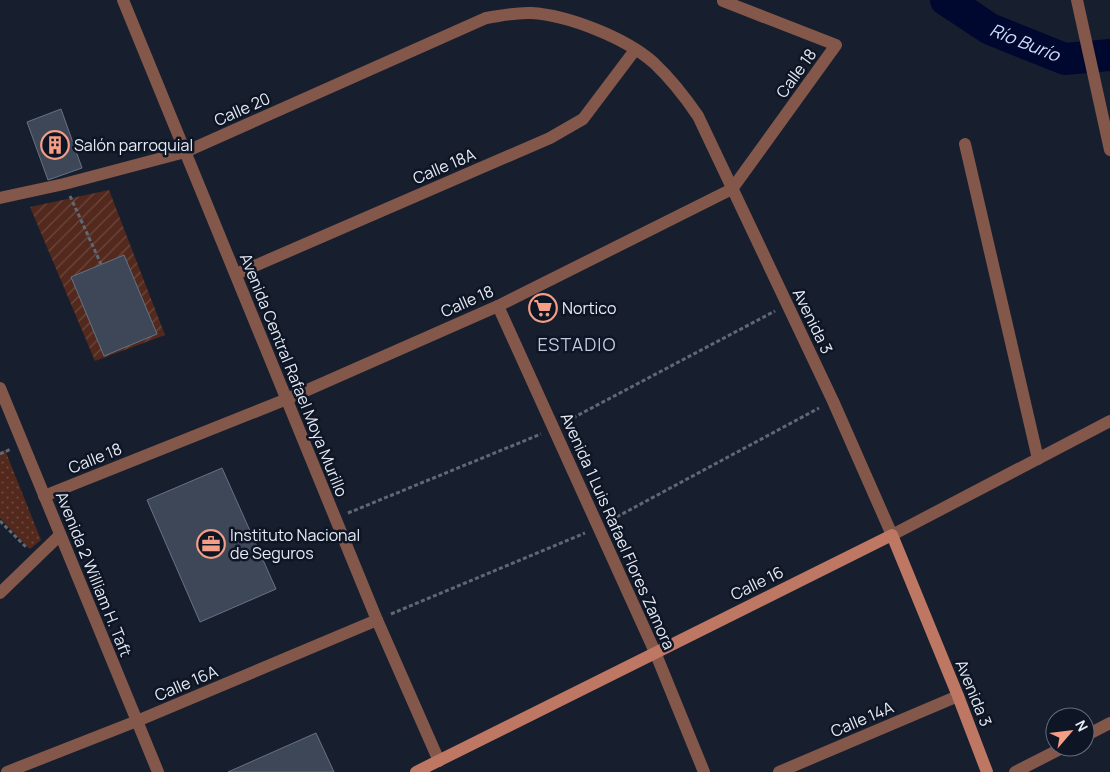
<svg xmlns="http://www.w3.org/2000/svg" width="1110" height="772" viewBox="0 0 1110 772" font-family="Manrope,sans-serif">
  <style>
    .park { fill: url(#park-dots) }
    .garden { fill: url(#garden-furrows); fill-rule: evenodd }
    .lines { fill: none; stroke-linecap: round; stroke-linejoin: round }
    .river { stroke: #00082f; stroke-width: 32 }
    .building { fill: #3e4758; stroke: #687284 }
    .path { stroke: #616875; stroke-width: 3; stroke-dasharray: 4 2.5; stroke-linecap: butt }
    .street { stroke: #84574b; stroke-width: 12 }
    .secondary { stroke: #be7763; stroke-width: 12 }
    .labels { text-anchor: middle; stroke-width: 5; stroke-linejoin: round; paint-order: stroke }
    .street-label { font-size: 16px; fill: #e5ebf5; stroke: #0e1524 }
    .poi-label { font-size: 16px; fill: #e5ebf5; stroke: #0e1524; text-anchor: start }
    .water-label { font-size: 18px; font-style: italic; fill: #cedefb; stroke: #0e1524 }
    .neighbourhood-label { font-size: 18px; letter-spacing: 1px; fill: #c0cbdf; stroke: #0e1524 }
  </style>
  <defs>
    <pattern id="park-dots" width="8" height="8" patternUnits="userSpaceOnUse" patternTransform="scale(1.25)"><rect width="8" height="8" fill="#53291d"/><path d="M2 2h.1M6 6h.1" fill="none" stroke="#6c483e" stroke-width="1.8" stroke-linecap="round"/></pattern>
    <pattern id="garden-furrows" width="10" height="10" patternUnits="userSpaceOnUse" patternTransform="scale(1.25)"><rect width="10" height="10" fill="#53291d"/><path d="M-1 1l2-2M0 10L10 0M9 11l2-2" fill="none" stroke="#6c483e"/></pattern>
  </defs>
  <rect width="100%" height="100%" fill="#171f2e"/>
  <polygon class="park" points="5,450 41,540 30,549 0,518 0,452"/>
  <path class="garden" d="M109,190L165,335L95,361L30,207ZM124,255L157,334L71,277Z"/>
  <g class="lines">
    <path class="river" id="s1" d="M946,0L990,29L1065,59L1110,55"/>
  </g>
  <g class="building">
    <polygon points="61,109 82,168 48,180 27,122"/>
    <polygon points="124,255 157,334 104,356 71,277"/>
    <polygon points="222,468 276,589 200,622 147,500"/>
    <polygon points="316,733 334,772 228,772"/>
  </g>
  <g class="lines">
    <g class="path">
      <polyline points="70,196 101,264"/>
      <polyline points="567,421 775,311"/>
      <polyline points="0,454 11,449"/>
      <polyline points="348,513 541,434"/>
      <polyline points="611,520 819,408"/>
      <polyline points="0,521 26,547"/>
      <polyline points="391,614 585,533"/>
    </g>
    <g class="street">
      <polyline points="123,0 377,620 439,761"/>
      <polyline points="1077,0 1110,150"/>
      <polyline points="965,144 1038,459"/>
      <path d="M0,198L64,184L185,152L486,18C500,16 517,12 531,13C568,15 626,38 654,63C671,79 685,97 698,116L833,401L892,535L1110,421"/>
      <polyline points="236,274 550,138 583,119 635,50"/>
      <polyline points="498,306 655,652 704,772"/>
      <polyline points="0,388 158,772"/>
      <polyline points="44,496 287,399 498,306 732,189 836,45 723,1"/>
      <polyline points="0,593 60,535"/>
      <polyline points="1085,736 1110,723"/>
      <polyline points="7,772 137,721 377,620"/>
      <polyline points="779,772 958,696"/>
      <polyline points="1015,772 1064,747"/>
    </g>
    <polyline class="secondary" points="416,772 892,535 958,696 987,772"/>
  </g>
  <defs>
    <symbol id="building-ring" viewBox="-11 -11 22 22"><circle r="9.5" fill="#0e1524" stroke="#f49e86" stroke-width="1.5"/><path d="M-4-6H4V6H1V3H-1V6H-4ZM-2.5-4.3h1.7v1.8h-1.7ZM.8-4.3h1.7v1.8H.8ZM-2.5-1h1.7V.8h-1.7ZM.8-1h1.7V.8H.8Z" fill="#f49e86"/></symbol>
    <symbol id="supermarket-ring" viewBox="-11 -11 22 22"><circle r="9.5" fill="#0e1524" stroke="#f49e86" stroke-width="1.5"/><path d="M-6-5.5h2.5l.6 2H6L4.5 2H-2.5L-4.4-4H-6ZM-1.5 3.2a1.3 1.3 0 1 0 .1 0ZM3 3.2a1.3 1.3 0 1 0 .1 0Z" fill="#f49e86"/></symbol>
    <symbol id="office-ring" viewBox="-11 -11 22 22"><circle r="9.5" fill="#0e1524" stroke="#f49e86" stroke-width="1.5"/><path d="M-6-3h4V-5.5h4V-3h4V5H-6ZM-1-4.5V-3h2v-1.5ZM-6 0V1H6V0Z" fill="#f49e86"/></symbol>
  </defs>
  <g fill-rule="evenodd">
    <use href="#building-ring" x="39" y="129" width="32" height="32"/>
    <use href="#supermarket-ring" x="527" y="292" width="32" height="32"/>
    <use href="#office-ring" x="195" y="528" width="32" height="32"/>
  </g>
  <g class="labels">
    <g class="street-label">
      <text transform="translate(796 73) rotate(-54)" y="6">Calle 18</text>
      <text transform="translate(242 109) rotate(-24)" y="6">Calle 20</text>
      <text transform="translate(444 166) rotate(-23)" y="6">Calle 18A</text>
      <text transform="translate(467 301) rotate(-24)" y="6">Calle 18</text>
      <text transform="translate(813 321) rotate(64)" y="6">Avenida 3</text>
      <text transform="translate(294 375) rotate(68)" y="6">Avenida Central Rafael Moya Murillo</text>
      <text transform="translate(95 458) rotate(-22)" y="6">Calle 18</text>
      <text transform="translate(618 531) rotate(66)" y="6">Avenida 1 Luis Rafael Flores Zamora</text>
      <text transform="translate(94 574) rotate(68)" y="6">Avenida 2 William H. Taft</text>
      <text transform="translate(757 583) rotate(-26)" y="6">Calle 16</text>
      <text transform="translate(186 683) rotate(-23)" y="6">Calle 16A</text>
      <text transform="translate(974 693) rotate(68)" y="6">Avenida 3</text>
      <text transform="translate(862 719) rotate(-23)" y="6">Calle 14A</text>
    </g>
    <g class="poi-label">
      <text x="74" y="151">Salón parroquial</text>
      <text x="562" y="314">Nortico</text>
      <text x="230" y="541">Instituto Nacional<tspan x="230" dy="18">de Seguros</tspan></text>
    </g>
    <g class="water-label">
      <text dy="6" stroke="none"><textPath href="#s1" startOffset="90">Río Burío</textPath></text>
    </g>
    <g class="neighbourhood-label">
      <text x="577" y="351">ESTADIO</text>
    </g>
  </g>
  <g transform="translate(1070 732) rotate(62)"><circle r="24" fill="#0e1524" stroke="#646b78"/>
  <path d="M0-4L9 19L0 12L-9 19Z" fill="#f49e86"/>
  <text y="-8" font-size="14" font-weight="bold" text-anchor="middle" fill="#e5ebf5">N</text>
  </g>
</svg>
